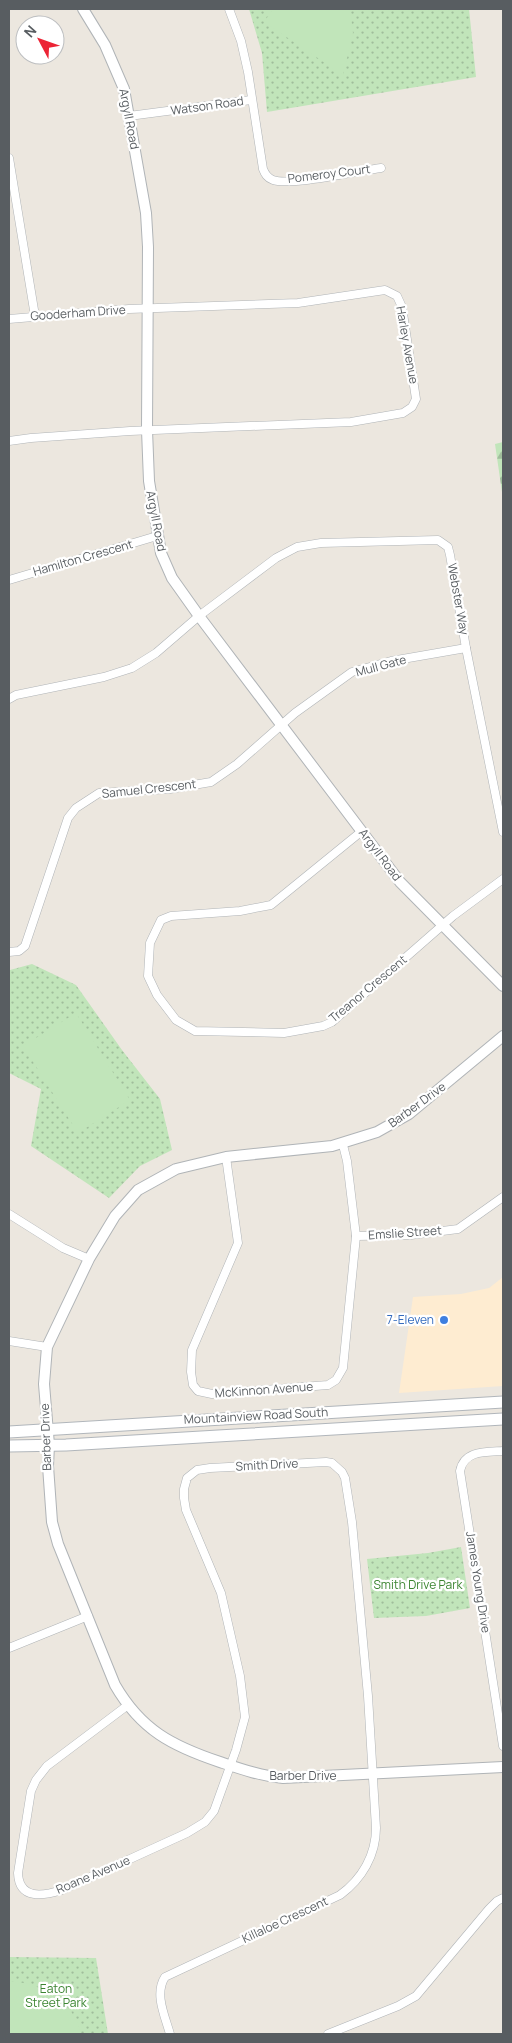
<svg xmlns="http://www.w3.org/2000/svg" width="512" height="2043" viewBox="0 0 512 2043" font-family="Manrope,sans-serif">
  <style>
    .commercial { fill: #feecd1 }
    .forest { fill: url(#forest-firs) }
    .park { fill: url(#park-dots) }
    .garden { fill: #c1e5ba }
    .lines { fill: none; stroke-linecap: round; stroke-linejoin: round }
    .minor-casing { stroke: #b0b4b7; stroke-width: 9 }
    .tertiary-casing { stroke: #b0b4b7; stroke-width: 12 }
    .secondary-casing { stroke: #b1b6bb; stroke-width: 13 }
    .minor { stroke: #fff; stroke-width: 8 }
    .tertiary { stroke: #fff; stroke-width: 10 }
    .secondary { stroke: #fff; stroke-width: 11 }
    .shop-dot { fill: #3f7fe0; stroke: #fff; stroke-width: 2 }
    .labels { text-anchor: middle; stroke-width: 4.5; stroke-linejoin: round; paint-order: stroke }
    .street-label { font-size: 12px; fill: #585d61; stroke: #fff }
    .shop-label { font-size: 12px; fill: #366cbe; stroke: #fff; text-anchor: end }
    .park-label { font-size: 12px; fill: #3c8532; stroke: #fff }
  </style>
  <defs>
    <pattern id="forest-firs" width="22" height="20" patternUnits="userSpaceOnUse" patternTransform="scale(1.25)"><rect width="22" height="20" fill="#c1e5ba"/><path d="M5 1l3.5 6h-7zM16 11l3.5 6h-7z" fill="#a0bd9b"/></pattern>
    <pattern id="park-dots" width="8" height="8" patternUnits="userSpaceOnUse" patternTransform="scale(1.25)"><rect width="8" height="8" fill="#c1e5ba"/><path d="M2 2h.1M6 6h.1" fill="none" stroke="#a0bd9b" stroke-width="1.8" stroke-linecap="round"/></pattern>
  </defs>
  <rect width="100%" height="100%" fill="#ece7df"/>
  <polygon class="commercial" points="503,1277 503,1386 399,1393 413,1297 461,1294 489,1288"/>
  <polygon class="forest" points="503,442 503,499 495,444"/>
  <g class="park">
    <polygon points="249,9 469,9 476,77 267,112 262,53"/>
    <polygon points="32,964 76,985 122,1050 160,1099 172,1150 140,1166 109,1198 31,1146 41,1089 9,1073 9,977 10,970"/>
    <polygon points="461,1547 470,1608 426,1616 374,1618 367,1559 428,1553"/>
    <polygon points="9,1957 96,1958 108,2034 9,2034"/>
  </g>
  <g class="garden">
    <polygon points="273,9 350,9 353,33 343,75 264,22"/>
    <polygon points="76,1013 130,1100 78,1133 23,1046"/>
    <path d="M9,1981C41,1983 74,2001 81,2034H9Z"/>
  </g>
  <g class="lines">
    <defs>
      <g id="minor">
        <path d="M229,9L241,41L248,72L263,169C265,174 267,178 273,180C291,186 358,171 381,168"/>
        <polyline points="129,116 251,100"/>
        <polyline points="9,158 35,316"/>
        <polyline points="9,319 129,309 298,303 385,290 397,296 402,307 416,399 412,407 403,413 351,422 130,431 31,438 9,441"/>
        <polyline points="9,580 157,536"/>
        <polyline points="9,699 16,695 104,677 132,668 156,653 199,616 276,558 297,547 321,543 438,540 448,547 450,555 466,648 503,832"/>
        <polyline points="362,831 271,905 240,911 171,916 161,920 150,943 148,976 157,995 176,1020 195,1031 284,1033 323,1026 332,1022 453,916 503,879"/>
        <polyline points="9,952 19,951 25,946 68,818 76,808 99,793 170,789 211,782 237,764 295,713 352,672 391,661 466,648"/>
        <polyline points="226,1157 238,1243 192,1350 191,1372 193,1385 198,1391 212,1394 328,1385 336,1380 343,1368 356,1236 347,1161 343,1145"/>
        <polyline points="9,1214 63,1248 89,1259"/>
        <polyline points="356,1236 411,1235 458,1229 503,1197"/>
        <polyline points="9,1341 47,1347"/>
        <path d="M503,1451C486,1452 464,1450 460,1471L503,1746"/>
        <polyline points="9,1648 88,1616"/>
        <path d="M128,1705L47,1766L36,1780L31,1791L18,1873C19,1900 43,1896 62,1890L187,1833L205,1822L214,1811L236,1750L245,1717L240,1676L221,1593L186,1510L184,1498V1489L187,1478L197,1470L210,1468L326,1462L332,1463L342,1472L345,1478L352,1522L368,1696L376,1828C376,1855 362,1879 340,1895L165,1977C154,1994 165,2016 170,2034"/>
        <polyline points="328,2034 398,2006 416,1996 489,1909 497,1901 503,1898"/>
      </g>
      <g id="tertiary">
        <polyline points="83,9 105,45 124,89 146,213 148,247 147,430 149,481 161,553 172,578 199,616 400,882 503,986"/>
        <path d="M503,1036L409,1114L377,1132L332,1146L226,1157L176,1169L138,1190L115,1216L89,1259L47,1347L44,1384L49,1445L48,1466L52,1522L58,1544L115,1685C141,1730 172,1746 220,1762C241,1769 261,1776 283,1778L503,1767"/>
      </g>
      <g id="secondary">
        <polyline points="9,1432 503,1402"/>
        <polyline points="9,1446 66,1445 503,1419"/>
      </g>
    </defs>
    <use href="#minor" class="minor-casing"/>
    <use href="#tertiary" class="tertiary-casing"/>
    <use href="#secondary" class="secondary-casing"/>
    <use href="#minor" class="minor"/>
    <use href="#tertiary" class="tertiary"/>
    <use href="#secondary" class="secondary"/>
  </g>
  <circle class="shop-dot" cx="444" cy="1320" r="5"/>
  <g class="labels">
    <g class="street-label">
      <text transform="translate(207 106) rotate(-8)" y="4">Watson Road</text>
      <text transform="translate(129 119) rotate(79)" y="4">Argyll Road</text>
      <text transform="translate(329 174) rotate(-7)" y="4">Pomeroy Court</text>
      <text transform="translate(78 313) rotate(-4)" y="4">Gooderham Drive</text>
      <text transform="translate(407 345) rotate(80)" y="4">Harley Avenue</text>
      <text transform="translate(156 521) rotate(79)" y="4">Argyll Road</text>
      <text transform="translate(83 558) rotate(-16)" y="4">Hamilton Crescent</text>
      <text transform="translate(458 599) rotate(80)" y="4">Webster Way</text>
      <text transform="translate(381 666) rotate(-15)" y="4">Mull Gate</text>
      <text transform="translate(149 789) rotate(-6)" y="4">Samuel Crescent</text>
      <text transform="translate(380 855) rotate(53)" y="4">Argyll Road</text>
      <text transform="translate(368 989) rotate(-40)" y="4">Treanor Crescent</text>
      <text transform="translate(417 1105) rotate(-36)" y="4">Barber Drive</text>
      <text transform="translate(405 1233) rotate(-4)" y="4">Emslie Street</text>
      <text transform="translate(264 1390) rotate(-4)" y="4">McKinnon Avenue</text>
      <text transform="translate(256 1416) rotate(-3)" y="4">Mountainview Road South</text>
      <text transform="translate(46 1437) rotate(-92)" y="4">Barber Drive</text>
      <text transform="translate(267 1465) rotate(-3)" y="4">Smith Drive</text>
      <text transform="translate(478 1582) rotate(81)" y="4">James Young Drive</text>
      <text x="303" y="1780">Barber Drive</text>
      <text transform="translate(93 1875) rotate(-23)" y="4">Roane Avenue</text>
      <text transform="translate(285 1920) rotate(-25)" y="4">Killaloe Crescent</text>
    </g>
    <g class="shop-label">
      <text x="434" y="1324">7-Eleven</text>
    </g>
    <g class="park-label">
      <text x="418" y="1589">Smith Drive Park</text>
      <text x="56" y="1993">Eaton<tspan x="56" dy="14">Street Park</tspan></text>
    </g>
  </g>
  <rect width="512" height="2043" fill="none" stroke="#585d61" stroke-width="20"/>
  <g transform="translate(40 40) rotate(311)"><circle r="24" fill="#ffffff" stroke="#bcbec0"/>
  <path d="M0-4L9 19L0 12L-9 19Z" fill="#ec2435"/>
  <text y="-8" font-size="14" font-weight="bold" text-anchor="middle" fill="#585d61">N</text>
  </g>
</svg>
